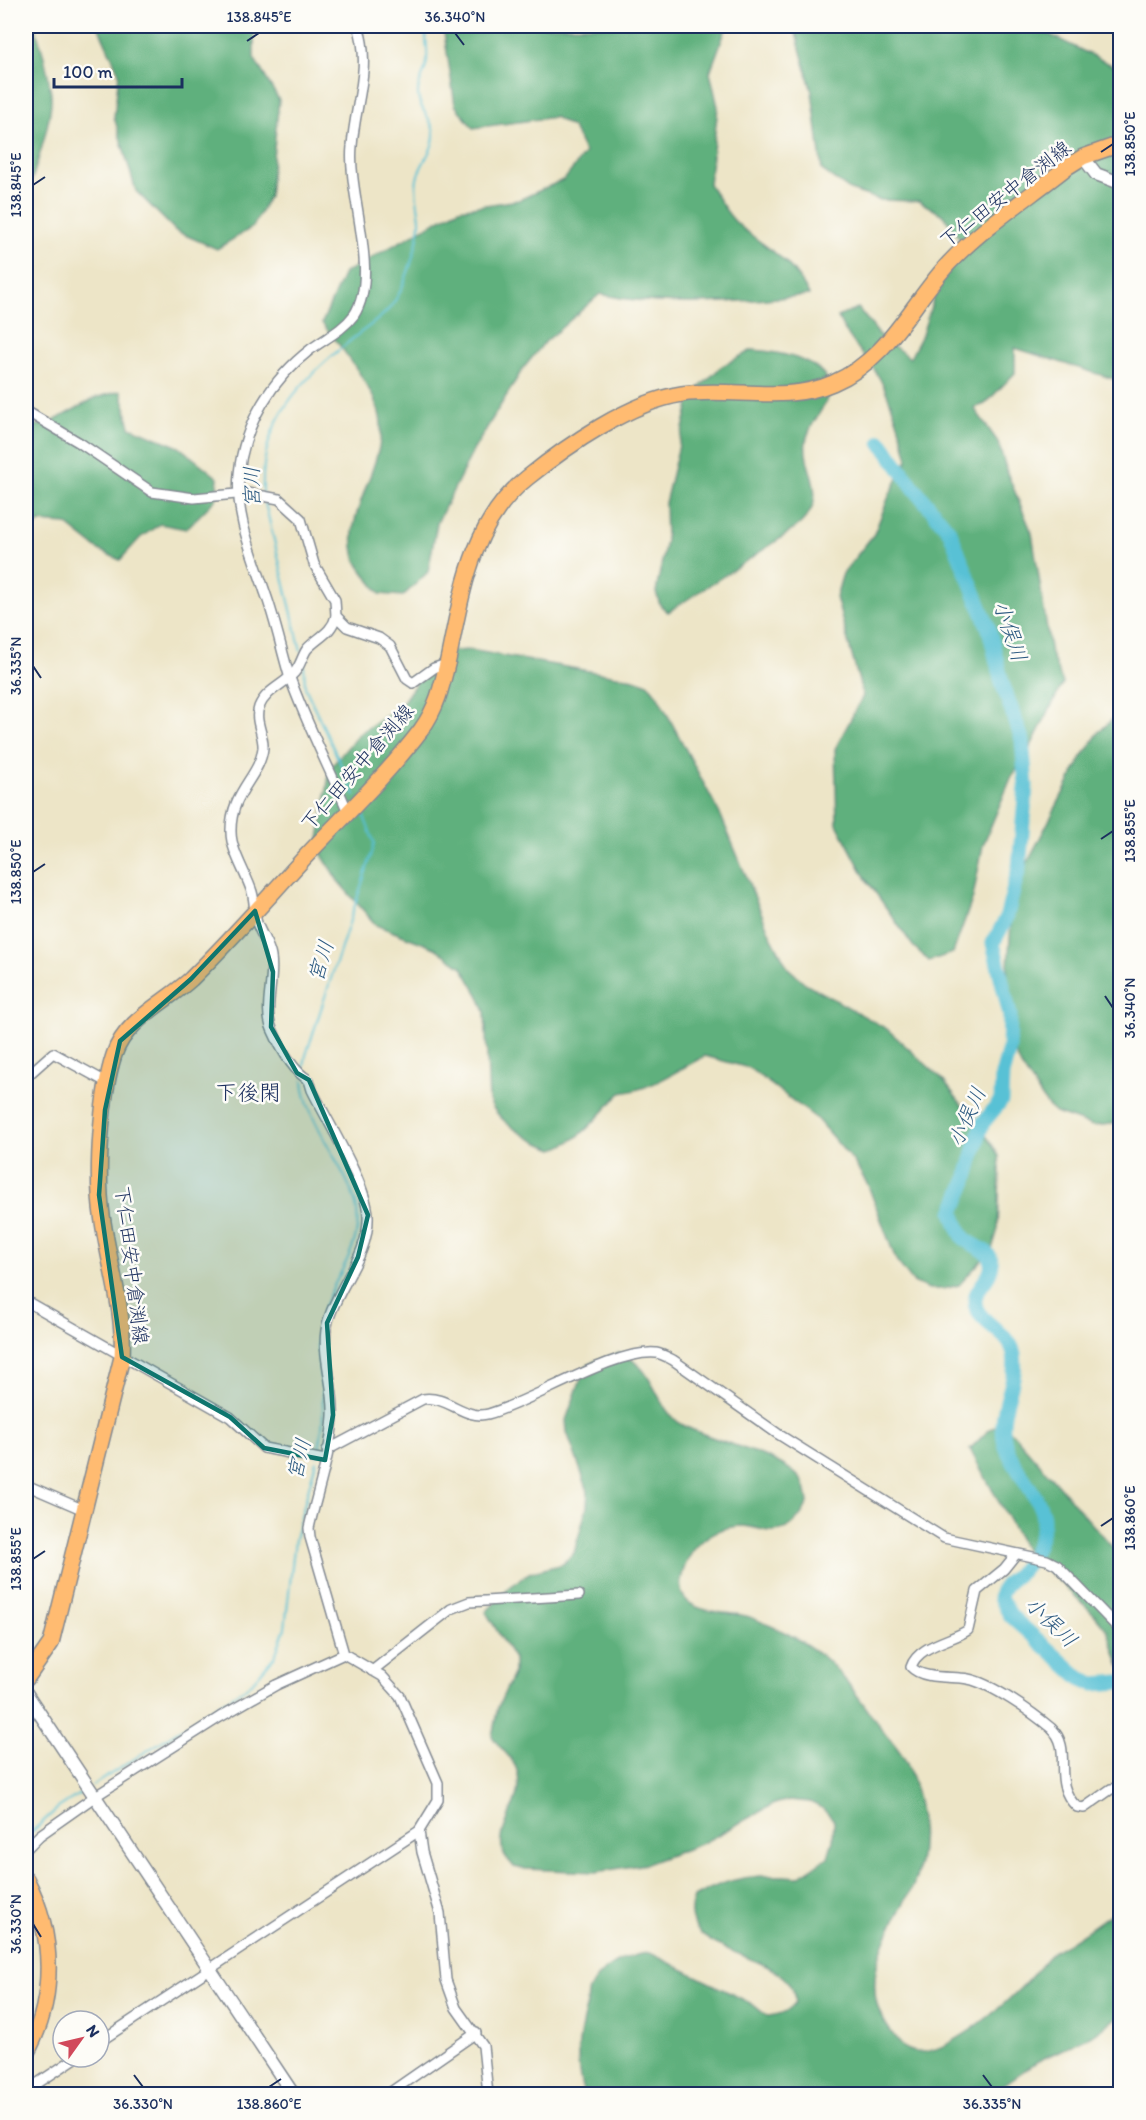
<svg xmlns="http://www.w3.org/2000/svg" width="1146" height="2120" viewBox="0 0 1146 2120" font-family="Itim,'Klee One',sans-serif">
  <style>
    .forest { fill: #5fb07d; stroke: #3d706e; stroke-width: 1.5 }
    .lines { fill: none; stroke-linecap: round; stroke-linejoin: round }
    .stream { stroke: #59c1d5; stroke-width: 2 }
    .river { stroke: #59c1d5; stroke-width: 15 }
    .minor-casing { stroke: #848a92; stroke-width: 12 }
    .tertiary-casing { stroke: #848a92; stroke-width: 15 }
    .primary-casing { stroke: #848a92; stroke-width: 18 }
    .minor { stroke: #fff; stroke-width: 9 }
    .tertiary { stroke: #fff; stroke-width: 12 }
    .primary { stroke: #ffbb71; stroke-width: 15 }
    .marked { fill: #0f766e; fill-opacity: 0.2; stroke: #0f766e; stroke-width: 4.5; stroke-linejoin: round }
    .ticks { fill: none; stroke: #1b2f5e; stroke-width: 2 }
    .labels { text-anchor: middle; stroke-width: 5; stroke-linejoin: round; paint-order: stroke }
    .street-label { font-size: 20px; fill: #1b2f5e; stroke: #fdfcf7 }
    .water-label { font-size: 21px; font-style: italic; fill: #2e5b82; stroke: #fdfcf7 }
    .quarter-label { font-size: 22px; fill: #1b2f5e; stroke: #fdfcf7 }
    .neatline { fill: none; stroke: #1b2f5e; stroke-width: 2 }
    .ticks-label { font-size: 15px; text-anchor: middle; fill: #1b2f5e }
  </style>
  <rect width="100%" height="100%" fill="#fdfcf7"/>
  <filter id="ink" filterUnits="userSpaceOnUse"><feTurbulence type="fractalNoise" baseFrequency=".0167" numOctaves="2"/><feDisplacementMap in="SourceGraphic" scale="12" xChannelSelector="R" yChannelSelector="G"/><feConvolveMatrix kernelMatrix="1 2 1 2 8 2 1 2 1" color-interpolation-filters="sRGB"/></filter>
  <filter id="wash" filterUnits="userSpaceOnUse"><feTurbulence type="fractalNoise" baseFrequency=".008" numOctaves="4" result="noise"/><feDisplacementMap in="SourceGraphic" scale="24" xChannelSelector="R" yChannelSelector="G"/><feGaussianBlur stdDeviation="1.35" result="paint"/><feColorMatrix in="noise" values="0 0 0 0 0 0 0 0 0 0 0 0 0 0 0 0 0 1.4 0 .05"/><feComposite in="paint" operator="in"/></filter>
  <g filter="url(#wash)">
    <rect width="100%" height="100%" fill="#ede5c7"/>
    <g class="forest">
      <path d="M26,26H34C42,46 48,71 51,94C53,118 34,173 26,198Z"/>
      <polygon points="98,26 254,26 254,58 279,100 269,196 253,227 217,249 176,231 136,191 114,117 119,73"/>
      <path d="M443,26H727L710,72L718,107L709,184C718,197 727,216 740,226C770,252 789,256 809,295C741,302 667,309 600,294L543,344L522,370L474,449L437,523L428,572L403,596L380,594C373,584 364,574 358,564C335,518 393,461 379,412C370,383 341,347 322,323L344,273L459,209L519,200L565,179L585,153L573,128L555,117L473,128L455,105Z"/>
      <path d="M794,26H1032L1120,69V381L1015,348V373L985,404L974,408L998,442L1008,475L1032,533L1051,654L1063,683L1027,754L1011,778L983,845L973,897L953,953L929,961L913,946L866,879L837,824L835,749L863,696L836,597L843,573L874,534L889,496L908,459C901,431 893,404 880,379C868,357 848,341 838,317L858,308L881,337L910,358L922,335L937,287L961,240L943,215L919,201L880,200L850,190L822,170L812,92Z"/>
      <path d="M752,350C777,351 843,362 826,401C820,415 809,425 806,441C802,471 831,494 801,523C789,534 773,543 760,552C730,572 699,592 668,612L660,605L656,592L666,541L665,503L689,404L698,389L722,366Z"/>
      <polygon points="121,391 130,427 179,447 218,478 216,499 186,529 160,524 140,538 120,560 99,550 66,524 39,522 26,539 26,425 46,425 95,398"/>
      <path d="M470,650L634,679L648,684L657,695L721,816L770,934L788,968L805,983L887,1029L942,1079L990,1141L999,1156L1000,1170L998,1229L992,1249L959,1285L943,1289H929L913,1282L896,1260L868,1185L854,1162L816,1118L749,1068L705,1056C677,1070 653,1089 621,1093C599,1113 585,1139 554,1149C531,1141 498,1123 489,1100L485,1012L479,996L462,967L435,948L376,925L338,881L322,855L319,840L330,768L359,734L400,706L421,676L435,662L454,651Z"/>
      <polygon points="1120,712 1120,940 1113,973 1120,992 1120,1123 1093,1126 1056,1113 1047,1105 1021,1066 1012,1047 1007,981 1012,909 1026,865 1081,759 1099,732"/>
      <path d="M619,1353C657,1367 653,1406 681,1424C708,1441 789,1455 804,1484C806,1489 807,1497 808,1502C802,1516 791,1531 774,1531C764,1532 753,1526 743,1526C711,1526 687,1548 681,1580C675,1615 726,1611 746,1616C754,1618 763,1623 771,1626C831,1652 843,1677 881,1728C890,1740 902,1751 908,1766C921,1799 925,1835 918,1870C916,1884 908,1895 901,1908C881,1945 861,1988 887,2026C892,2033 900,2046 908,2050C939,2065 1010,2001 1030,1978C1037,1971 1043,1961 1051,1954C1057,1948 1066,1945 1073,1940C1089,1930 1105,1918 1120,1907V2015L1094,2034L1038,2061L990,2094H584C574,2063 578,2039 586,2008C588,2003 587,1995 589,1990C599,1968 628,1954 650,1953L752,2004L767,2016C780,2015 788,2012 796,2002C794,1995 792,1986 787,1981C761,1950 673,1950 694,1897C727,1877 760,1873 798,1877L828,1857L833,1840L834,1820L822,1808L810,1802L789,1800L774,1804L703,1843L646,1864L596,1872L525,1869L514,1867C511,1863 505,1857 503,1852C495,1830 523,1801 518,1774C515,1758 500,1750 492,1736L498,1707L514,1672V1659L486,1612L510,1587L529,1573L563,1564L574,1553L587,1507L588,1491L567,1432L566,1420L585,1367L595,1361Z"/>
      <polygon points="998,1426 1007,1427 1016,1437 1120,1556 1120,1667 1107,1630 1094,1614 1025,1549 973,1455 970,1449 990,1429"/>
    </g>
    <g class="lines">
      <g class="stream">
        <path d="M263,493C259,418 303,379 356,336C370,325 387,315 396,299C406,283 420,239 420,220C419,207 414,192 417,179C420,163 435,150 434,133C433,121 422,112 419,100C415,87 423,78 426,66C430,52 424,39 426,26"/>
        <polyline points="264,499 301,651"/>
        <polyline points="304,665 305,687 355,795"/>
        <polyline points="303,1072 306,1055 372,853 374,842 361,809"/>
        <path d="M303,1080C304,1119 346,1166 356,1205C365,1248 332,1278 321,1316C314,1339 319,1364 322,1388C324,1410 323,1434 317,1456"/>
        <polyline points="92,1786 250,1685 275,1656 285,1628 295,1539 316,1461"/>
        <polyline points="26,1837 58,1808 84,1791"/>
      </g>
      <path class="river" d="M881,442L914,488L950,532L989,629L1002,683L1022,739L1026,786L1019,868L1006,919L993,943L1010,1015L1009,1049L1002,1075L1001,1101L982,1124L966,1181L953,1212C956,1221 958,1230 964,1238C971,1246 989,1249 991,1260C996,1280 967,1289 977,1310C986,1327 1010,1333 1014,1354C1019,1383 996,1410 1005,1444C1012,1468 1044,1500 1043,1521C1042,1540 1031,1561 1018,1574C1010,1581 1001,1586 1000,1598L1011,1616L1080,1678L1094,1684L1120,1682"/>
    </g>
  </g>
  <g filter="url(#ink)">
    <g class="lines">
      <defs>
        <g id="minor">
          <polyline points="26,411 80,443 152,492 194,498 247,493 279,499 301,519 314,564 335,600 336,616 347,627 379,638 390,646 407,679 413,683 434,668 447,664"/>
          <path d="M348,812C329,767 305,721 289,675C281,648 275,619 265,592C252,553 235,516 239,474C244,423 272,379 311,349C326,338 343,330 354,315C381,274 347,194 352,146C355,104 372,67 358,26"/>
          <polyline points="26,1077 53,1053 108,1083"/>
          <polyline points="26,1301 230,1417 264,1448 325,1460"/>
          <path d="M327,1450L423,1399C447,1395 464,1420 488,1414C532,1402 614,1349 656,1353C662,1354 667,1357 673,1360L778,1434L944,1538L1047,1560L1057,1565L1120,1630"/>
          <polyline points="26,1485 84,1510"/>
          <path d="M1016,1554L1004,1569L977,1591L968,1630C952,1641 918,1645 911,1667C923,1680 952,1676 968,1679C991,1683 1033,1713 1051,1728C1075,1750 1049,1781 1077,1807L1084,1808L1111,1789L1120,1788"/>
          <polyline points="372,1671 451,1609 469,1602 579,1595"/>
          <polyline points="419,1831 422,1852 440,1913 446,1980 456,2008 483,2046 488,2094"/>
          <polyline points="26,1849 40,1835 94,1797 220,1717 276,1685 344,1654"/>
          <path d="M99,2042L419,1831L438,1800V1783L400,1696L382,1676L344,1654L310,1537L309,1528C317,1492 331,1453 333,1416C335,1385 319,1351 328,1321C338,1286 370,1254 368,1215C366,1183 327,1121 312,1090L309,1080C292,1071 280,1047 272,1029C263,1008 275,980 271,957C269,944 261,935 257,923C254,913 255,902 252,892C246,873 231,851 231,832C230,792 260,777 263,748C264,734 254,721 259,707C266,690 282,686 294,673C301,665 302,656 307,649C318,637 332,633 336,616"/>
          <polyline points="39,2094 35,2086 38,2083 77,2057"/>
          <polyline points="388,2094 476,2033"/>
        </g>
        <g id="tertiary">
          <polyline points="1083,157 1096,174 1120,183"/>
          <polyline points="26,1693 293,2094"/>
        </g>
        <g id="primary">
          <path d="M26,1679L51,1643L122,1357C125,1309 108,1262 102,1215C96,1174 101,1094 114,1055C125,1020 165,1003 191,979C231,940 269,896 307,855C345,815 387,775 421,730C437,708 442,686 448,660C462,594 471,522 527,478C568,445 630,402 682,394C732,387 785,404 833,383C889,359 910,305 949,263C984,226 1028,198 1067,167L1083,157L1120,144"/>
          <path d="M26,1879C55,1934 56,2000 26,2054"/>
        </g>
      </defs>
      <use href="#minor" class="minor-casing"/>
      <use href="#tertiary" class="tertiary-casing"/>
      <use href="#primary" class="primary-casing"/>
      <use href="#minor" class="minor"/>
      <use href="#tertiary" class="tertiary"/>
      <use href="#primary" class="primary"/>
    </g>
  </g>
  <path class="marked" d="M255,911L273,972L271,1027L297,1073L309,1080L368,1215L358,1257L327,1323L333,1415L325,1460L264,1448L230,1417L122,1357L99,1195L105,1110L120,1041L191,979Z"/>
  <path class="ticks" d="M455,33L464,45M247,41L259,33M1101,152L1113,144M33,185L45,177M33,666L41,678M1101,839L1113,831M33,872L45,864M1105,996L1113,1008M1101,1526L1113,1518M33,1559L45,1551M33,1924L41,1937M134,2075L143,2087M983,2075L992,2087M269,2087L281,2079"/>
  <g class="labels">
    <g class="street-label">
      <text transform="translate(1005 194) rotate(-38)" y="7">下仁田安中倉渕線</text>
      <text transform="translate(357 767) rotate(-49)" y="7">下仁田安中倉渕線</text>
      <text transform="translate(132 1265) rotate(83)" y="7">下仁田安中倉渕線</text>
    </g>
    <g class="water-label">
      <text transform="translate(252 487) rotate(-91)" y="7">宮川</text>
      <text transform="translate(1010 631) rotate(71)" y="7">小俣川</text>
      <text transform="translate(321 961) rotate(-73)" y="7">宮川</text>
      <text transform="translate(967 1117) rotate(-66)" y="7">小俣川</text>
      <text transform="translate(299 1459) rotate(-76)" y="7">宮川</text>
      <text transform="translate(1051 1622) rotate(44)" y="7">小俣川</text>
    </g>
    <g class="quarter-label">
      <text x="248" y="1100">下後閑</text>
    </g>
  </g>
  <rect width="1146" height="2120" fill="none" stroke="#fdfcf7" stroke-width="66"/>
  <g transform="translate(81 2039) rotate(56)"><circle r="28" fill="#fdfcf7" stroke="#a3aaba" stroke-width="1.5"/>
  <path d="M0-4.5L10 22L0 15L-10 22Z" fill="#d1495b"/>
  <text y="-9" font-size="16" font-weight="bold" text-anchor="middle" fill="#1b2f5e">N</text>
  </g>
  <path d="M54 78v9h128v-9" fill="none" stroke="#1b2f5e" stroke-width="3"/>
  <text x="63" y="78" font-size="18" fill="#1b2f5e" stroke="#fdfcf7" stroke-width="4.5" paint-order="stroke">100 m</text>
  <rect x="33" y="33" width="1080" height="2054" class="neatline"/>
  <g class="ticks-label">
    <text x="259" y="22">138.845°E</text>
    <text x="455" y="22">36.340°N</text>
    <text transform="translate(1130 144) rotate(-90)" y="5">138.850°E</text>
    <text transform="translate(16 185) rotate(-90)" y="5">138.845°E</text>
    <text transform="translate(16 666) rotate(-90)" y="5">36.335°N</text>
    <text transform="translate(1130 831) rotate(-90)" y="5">138.855°E</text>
    <text transform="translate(16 872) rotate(-90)" y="5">138.850°E</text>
    <text transform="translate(1130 1008) rotate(-90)" y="5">36.340°N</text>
    <text transform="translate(1130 1518) rotate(-90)" y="5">138.860°E</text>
    <text transform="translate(16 1559) rotate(-90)" y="5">138.855°E</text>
    <text transform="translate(16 1924) rotate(-90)" y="5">36.330°N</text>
    <text x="143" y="2109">36.330°N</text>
    <text x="269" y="2109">138.860°E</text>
    <text x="992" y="2109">36.335°N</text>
  </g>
</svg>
